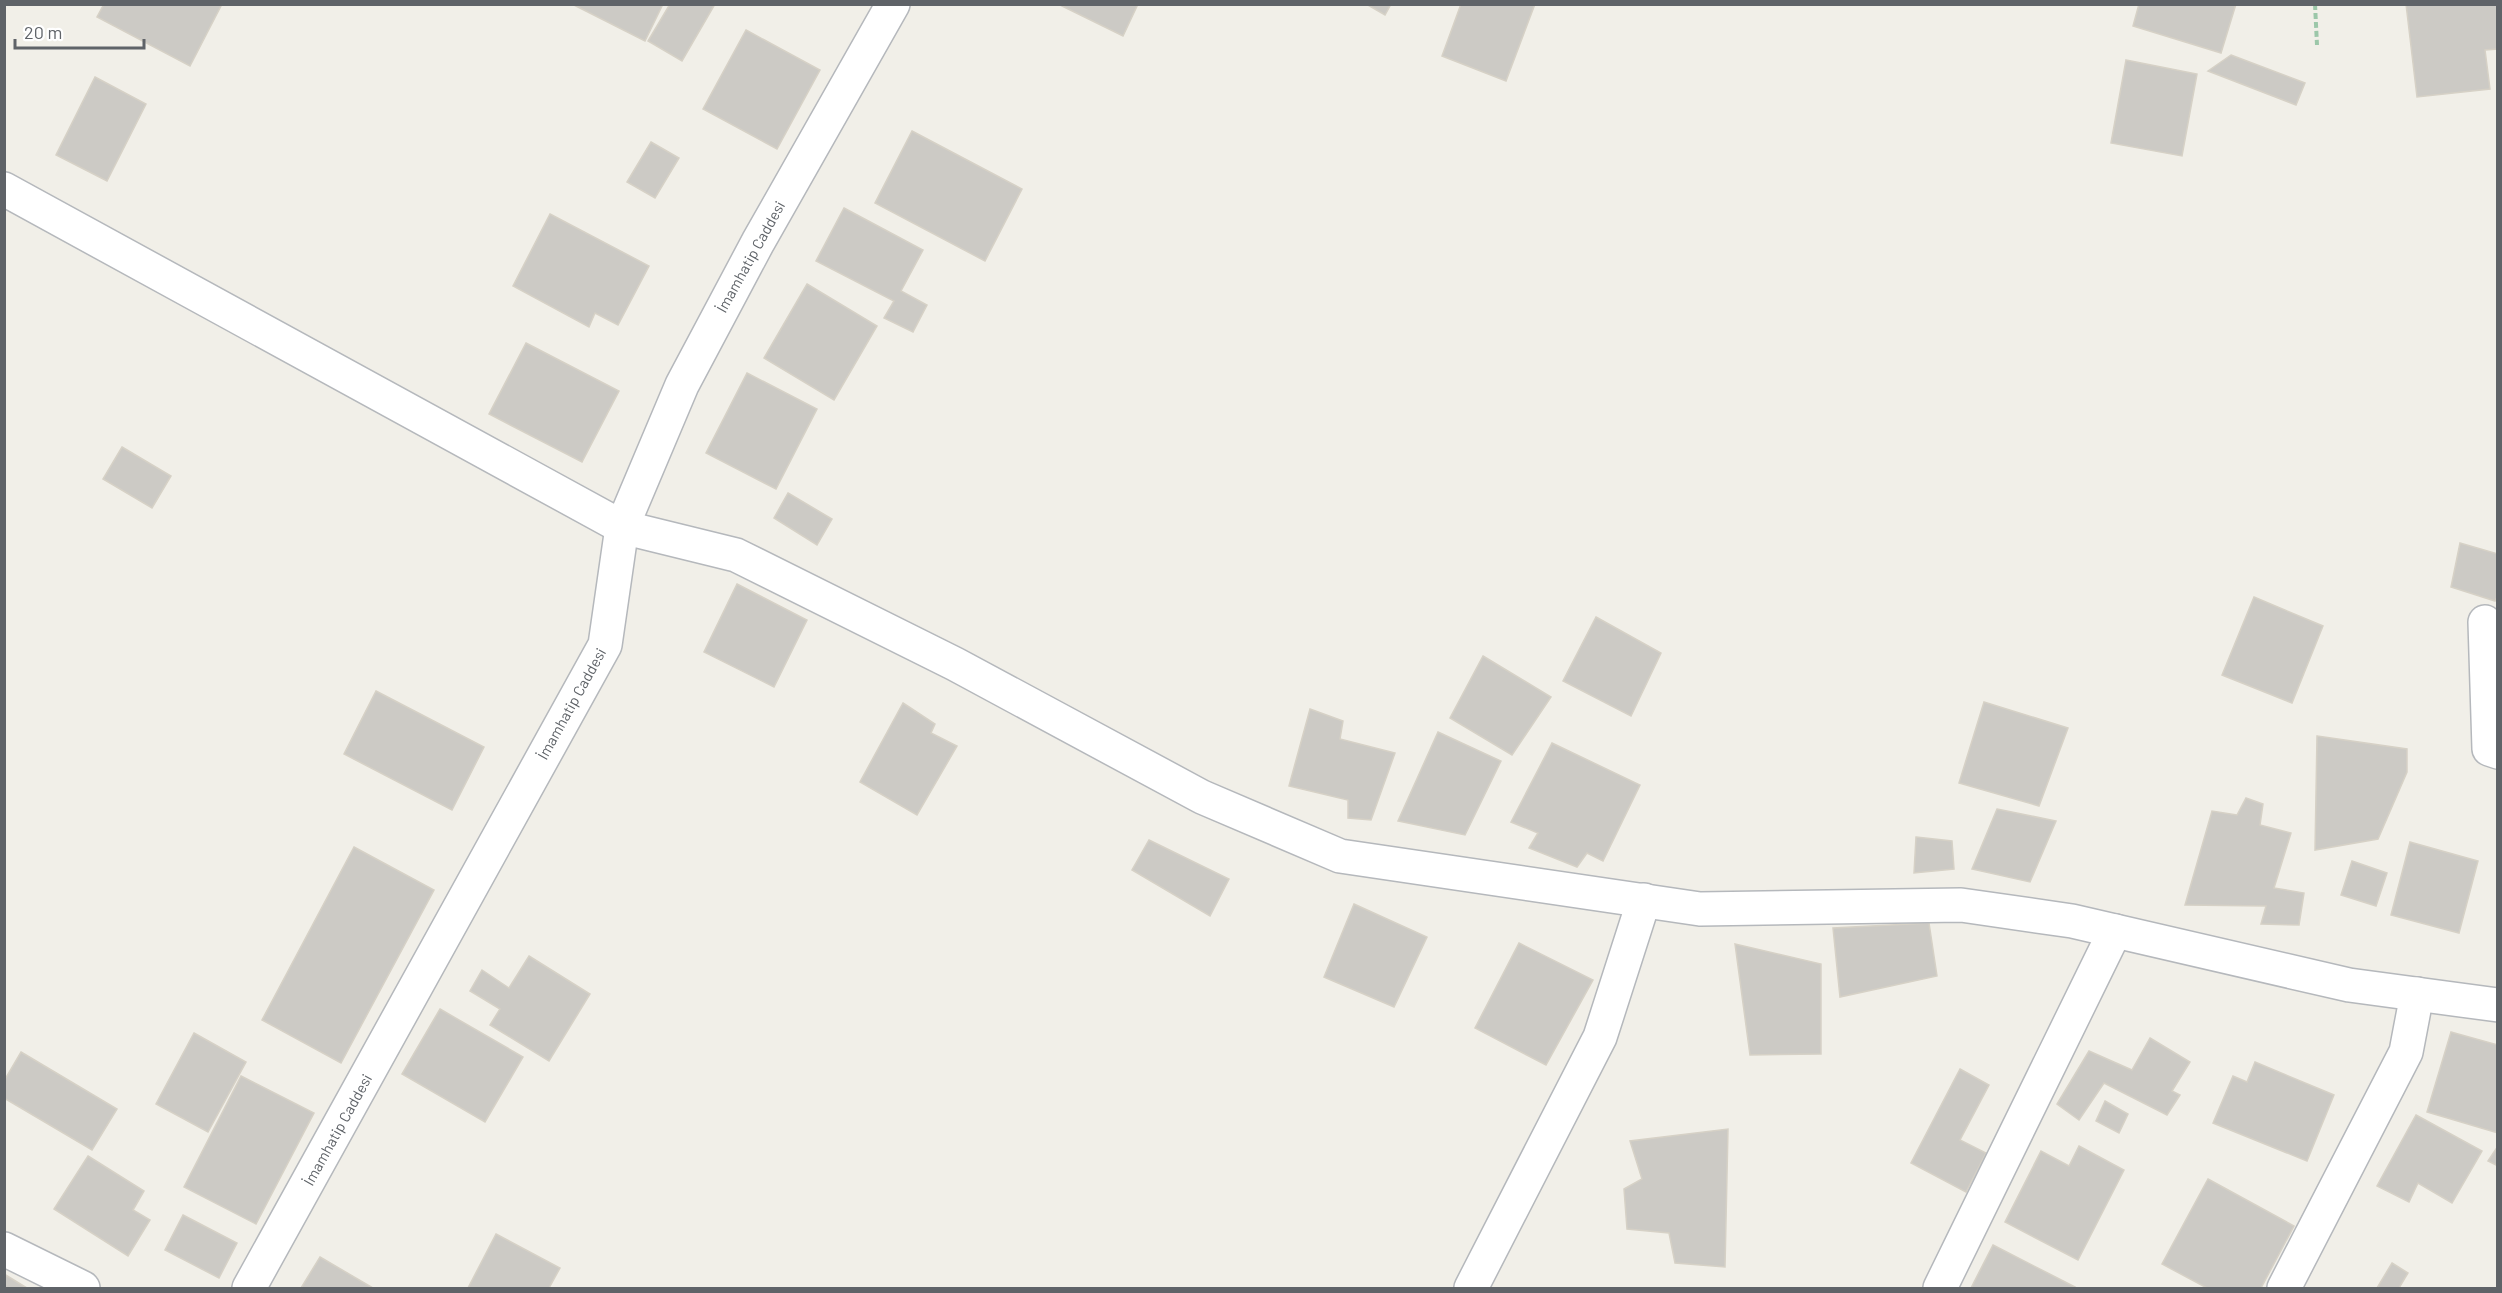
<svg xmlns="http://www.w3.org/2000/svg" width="2502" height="1293" viewBox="0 0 2502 1293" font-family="Barlow,sans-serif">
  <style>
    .building { fill: #cccac5; stroke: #d6d1c6; stroke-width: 1.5 }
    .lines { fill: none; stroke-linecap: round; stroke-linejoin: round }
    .street-casing { stroke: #b5b8bc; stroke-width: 36 }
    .path { stroke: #9cc7a9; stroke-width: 4; stroke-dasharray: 6 3; stroke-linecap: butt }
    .street { stroke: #fff; stroke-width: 33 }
    .labels { text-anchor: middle; stroke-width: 6; stroke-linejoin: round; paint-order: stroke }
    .street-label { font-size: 15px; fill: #5f6368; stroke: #fff }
  </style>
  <rect width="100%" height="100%" fill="#f1efe8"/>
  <g class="building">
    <polygon points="104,4 222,4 190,66 97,17"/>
    <polygon points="572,4 663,4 645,41"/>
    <polygon points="670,4 715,4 682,61 648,41"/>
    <polygon points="1058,4 1138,4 1123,36"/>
    <polygon points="1366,4 1391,4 1385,15"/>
    <polygon points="1461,4 1535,4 1506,81 1442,56"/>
    <polygon points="2139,4 2236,4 2221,53 2133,26"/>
    <polygon points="2406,4 2498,4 2498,49 2485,50 2490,89 2417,97"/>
    <polygon points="746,30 820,70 777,149 703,109"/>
    <polygon points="2231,55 2305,83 2296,105 2208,71"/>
    <polygon points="2126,60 2197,74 2182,156 2111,143"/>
    <polygon points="95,77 146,104 107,181 56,155"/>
    <polygon points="912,131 1022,189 985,261 875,203"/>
    <polygon points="651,142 679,158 655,198 627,182"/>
    <polygon points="844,208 923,250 901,291 927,305 913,332 884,318 894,301 816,261"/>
    <polygon points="550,214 649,266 618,325 595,313 589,327 513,286"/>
    <polygon points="807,284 877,326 834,400 764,358"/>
    <polygon points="526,343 619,391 582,462 489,414"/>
    <polygon points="747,373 817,409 776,489 706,453"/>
    <polygon points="122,447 171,476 152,508 103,479"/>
    <polygon points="788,493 832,519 817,545 774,518"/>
    <polygon points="2460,543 2498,554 2498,595 2495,601 2451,587"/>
    <polygon points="737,584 807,620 774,687 704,652"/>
    <polygon points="2254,597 2323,626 2292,703 2222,675"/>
    <polygon points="1596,617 1661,653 1631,716 1563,681"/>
    <polygon points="1483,656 1551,697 1512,755 1450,718"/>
    <polygon points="376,691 484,747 452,810 344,754"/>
    <polygon points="1984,702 2068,728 2039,806 1959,783"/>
    <polygon points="903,703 935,724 931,733 957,746 917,815 860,782"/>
    <polygon points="1310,709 1343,721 1340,739 1395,753 1371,820 1348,818 1348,800 1289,786"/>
    <polygon points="1438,732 1501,761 1465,835 1398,821"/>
    <polygon points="2317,736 2407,749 2407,772 2378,839 2315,850"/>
    <polygon points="1552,743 1640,785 1603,861 1587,853 1577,867 1529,848 1538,833 1511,822"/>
    <polygon points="2246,798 2263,804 2260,825 2291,833 2274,888 2304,893 2299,925 2261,924 2266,906 2185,905 2212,811 2237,815"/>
    <polygon points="1997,809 2056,821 2030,882 1972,869"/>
    <polygon points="1916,837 1952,841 1954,869 1914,873"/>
    <polygon points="1149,840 1229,879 1210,916 1132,870"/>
    <polygon points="2410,842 2478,861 2459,933 2391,915"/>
    <polygon points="354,847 434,890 341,1063 262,1020"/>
    <polygon points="2352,861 2387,873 2376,906 2341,895"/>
    <polygon points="1354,904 1427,937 1394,1007 1324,977"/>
    <polygon points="1929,923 1937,976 1840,997 1833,928"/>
    <polygon points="1519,943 1593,980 1546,1065 1475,1028"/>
    <polygon points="1735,944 1821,964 1821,1054 1750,1055"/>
    <polygon points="529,956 590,994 549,1061 490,1025 500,1009 470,991 482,970 509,988"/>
    <polygon points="440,1009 523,1057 485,1122 402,1074"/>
    <polygon points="2451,1032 2498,1045 2498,1133 2427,1112"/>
    <polygon points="194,1033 246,1062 208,1132 156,1104"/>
    <polygon points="2150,1038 2190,1062 2172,1091 2180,1095 2167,1115 2104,1083 2079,1120 2057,1104 2089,1051 2132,1070"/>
    <polygon points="21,1052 117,1109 92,1150 4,1098 4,1081"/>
    <polygon points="2255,1062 2334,1095 2307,1161 2213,1123 2233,1076 2247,1082"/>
    <polygon points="1960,1069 1989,1085 1960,1140 1986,1153 1966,1192 1911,1163"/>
    <polygon points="241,1076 314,1113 256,1224 184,1187"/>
    <polygon points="2105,1101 2128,1114 2119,1133 2096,1121"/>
    <polygon points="2416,1115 2482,1151 2452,1203 2418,1183 2409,1202 2377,1186"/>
    <polygon points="1728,1129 1725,1267 1675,1263 1669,1233 1627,1229 1624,1189 1642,1179 1630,1141"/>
    <polygon points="2079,1146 2124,1170 2078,1260 2005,1222 2041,1151 2069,1166"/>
    <polygon points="2498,1146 2498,1166 2488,1161"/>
    <polygon points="88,1156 144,1191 133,1210 150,1220 128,1256 54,1209"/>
    <polygon points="2208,1179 2294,1226 2261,1288 2207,1288 2162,1264"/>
    <polygon points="183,1215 237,1243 219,1278 165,1250"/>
    <polygon points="496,1234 560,1268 549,1288 468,1288"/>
    <polygon points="1993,1245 2075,1287 2074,1288 1971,1288"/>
    <polygon points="320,1257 373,1288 301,1288"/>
    <polygon points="2392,1263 2408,1273 2399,1288 2377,1288"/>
    <polygon points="4,1274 27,1288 4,1288"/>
  </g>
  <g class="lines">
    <defs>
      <g id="street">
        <polyline points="4,189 622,527 736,555 955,664 1202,797 1340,856 1700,909 1961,905 2072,921 2349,985 2498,1005"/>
        <polyline points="2485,622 2489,749 2498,752"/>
        <polyline points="4,1249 83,1288"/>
        <polyline points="249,1288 605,645 622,527 682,385 758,242 893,4"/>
        <polyline points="1471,1288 1600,1037 1644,900"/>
        <polyline points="1940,1288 2115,931"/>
        <polyline points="2284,1288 2406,1052 2417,994"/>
      </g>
    </defs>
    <use href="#street" class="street-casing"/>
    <polyline class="path" points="2315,4 2317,45"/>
    <use href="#street" class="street"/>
  </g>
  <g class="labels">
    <g class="street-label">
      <text transform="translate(751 257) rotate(-61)" y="5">İmamhatip Caddesi</text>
      <text transform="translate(572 704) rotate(-61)" y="5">İmamhatip Caddesi</text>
      <text transform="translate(338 1130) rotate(-61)" y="5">İmamhatip Caddesi</text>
    </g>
  </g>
  <rect width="2502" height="1293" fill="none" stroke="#5f6368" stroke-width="12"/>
  <path d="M15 39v9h129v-9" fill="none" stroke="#5f6368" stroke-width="3"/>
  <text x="24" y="39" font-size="18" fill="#5f6368" stroke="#ffffff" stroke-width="4.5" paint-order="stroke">20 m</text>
</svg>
